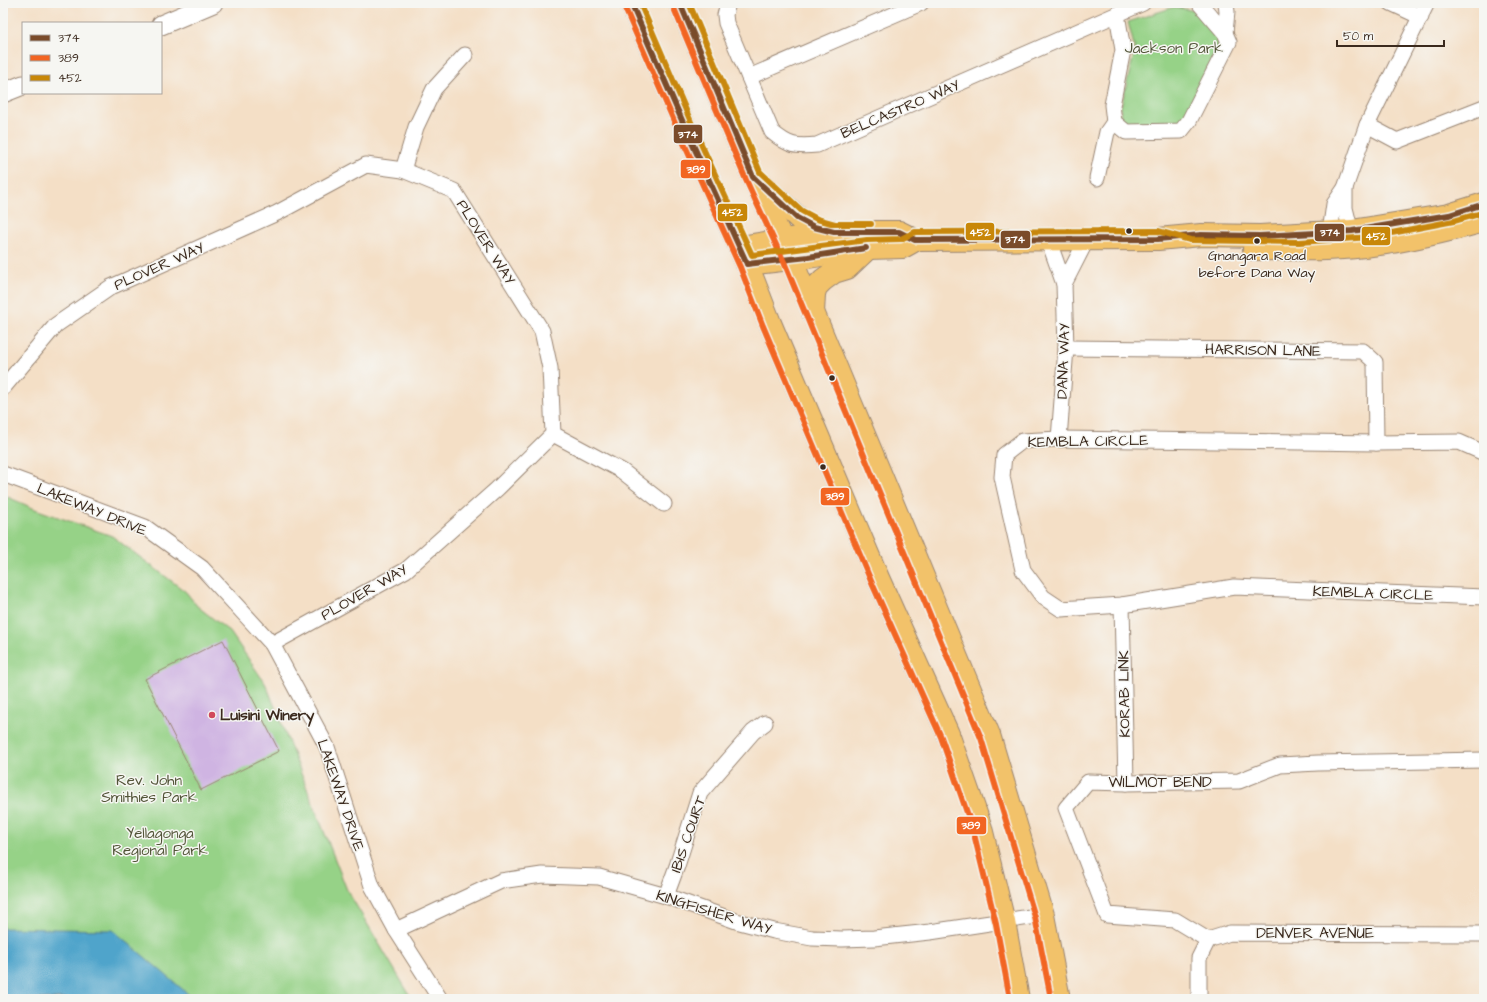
<svg xmlns="http://www.w3.org/2000/svg" width="1487" height="1002" viewBox="0 0 1487 1002" font-family="'Architects Daughter',sans-serif">
  <style>
    .green { fill: #96d287; stroke: #687e52 }
    .water { fill: #4fa4cb; stroke: #456774 }
    .building { fill: #cfb4e2 }
    .lines { fill: none; stroke-linecap: round; stroke-linejoin: round }
    .minor-casing { stroke: #988472; stroke-width: 17 }
    .tertiary-casing { stroke: #988472; stroke-width: 21 }
    .primary-casing { stroke: #988472; stroke-width: 24 }
    .trunk-casing { stroke: #988472; stroke-width: 24 }
    .minor { stroke: #fff; stroke-width: 15 }
    .tertiary { stroke: #fff; stroke-width: 19 }
    .primary { stroke: #f2c26a; stroke-width: 22 }
    .trunk { stroke: #f2c26a; stroke-width: 22 }
    .bus-1-casing { stroke: #f6f6f2; stroke-width: 9 }
    .bus-2-casing { stroke: #f6f6f2; stroke-width: 9 }
    .bus-3-casing { stroke: #f6f6f2; stroke-width: 9 }
    .bus-1 { stroke: #7a4b2a; stroke-width: 6 }
    .bus-2 { stroke: #f26522; stroke-width: 6 }
    .bus-3 { stroke: #c88708; stroke-width: 6 }
    .bus-dot { fill: #3b2a1e; stroke: #f6f6f2; stroke-width: 1.5 }
    .poi-dot { fill: #d1495b; stroke: #f6f6f2; stroke-width: 1.5 }
    .labels { text-anchor: middle; stroke-width: 3; stroke-linejoin: round; paint-order: stroke }
    .bus-label { font-size: 14px; fill: #3b2a1e; stroke: #f6f6f2 }
    .park-label { font-size: 15px; fill: #525438; stroke: #f6f6f2 }
    .street-label { font-size: 15px; fill: #3b2a1e; stroke: #f6f6f2 }
    .poi-label { font-size: 15px; font-weight: bold; fill: #3b2a1e; stroke: #f6f6f2; text-anchor: start }
    .line-badge { stroke: #f6f6f2; stroke-width: 1.5 }
    .badge-label { font-size: 11px; text-anchor: middle; font-weight: bold; fill: #fff }
  </style>
  <rect width="100%" height="100%" fill="#f6f6f2"/>
  <filter id="ink" filterUnits="userSpaceOnUse"><feTurbulence type="fractalNoise" baseFrequency=".025" numOctaves="2"/><feDisplacementMap in="SourceGraphic" scale="8" xChannelSelector="R" yChannelSelector="G"/><feConvolveMatrix kernelMatrix="1 2 1 2 8 2 1 2 1" color-interpolation-filters="sRGB"/></filter>
  <filter id="wash" filterUnits="userSpaceOnUse"><feTurbulence type="fractalNoise" baseFrequency=".012" numOctaves="4" result="noise"/><feDisplacementMap in="SourceGraphic" scale="16" xChannelSelector="R" yChannelSelector="G"/><feGaussianBlur stdDeviation="0.9" result="paint"/><feColorMatrix in="noise" values="0 0 0 0 0 0 0 0 0 0 0 0 0 0 0 0 0 1.4 0 .05"/><feComposite in="paint" operator="in"/></filter>
  <g filter="url(#wash)">
    <rect width="100%" height="100%" fill="#f4dfc6"/>
    <g class="green">
      <polygon points="1174,7 1196,11 1219,37 1219,44 1186,115 1178,126 1128,126 1120,119 1121,106 1135,50 1128,22"/>
      <polygon points="3,495 35,509 112,536 186,592 197,606 230,632 265,683 269,692 347,890 412,999 3,999"/>
    </g>
    <polygon class="water" points="3,928 113,930 194,999 3,999"/>
    <g id="blocks">
      <polygon class="building" points="223,640 279,751 201,790 145,679"/>
    </g>
  </g>
  <g filter="url(#ink)">
    <use href="#blocks" fill-opacity="0" stroke="#988472" stroke-width="1"/>
    <g class="lines">
      <defs>
        <g id="minor">
          <path d="M728,3L725,15L726,23L772,132C789,146 795,147 817,145L1143,3"/>
          <polyline points="1391,3 1421,17"/>
          <polyline points="1117,14 1123,50 1112,105 1114,122 1126,132 1181,131 1189,121 1229,42 1225,33 1200,4"/>
          <polyline points="1225,33 1227,12 1226,3"/>
          <polyline points="749,77 921,3"/>
          <polyline points="1367,125 1397,141 1484,107"/>
          <polyline points="403,170 416,127 434,89 465,55"/>
          <polyline points="1097,178 1107,132 1114,122"/>
          <polyline points="1345,188 1345,208 1353,240"/>
          <polyline points="1048,239 1064,284 1066,348 1059,439"/>
          <polyline points="1331,240 1330,232 1334,204 1345,188 1367,125 1427,3"/>
          <polyline points="1064,284 1087,239"/>
          <polyline points="1066,348 1363,351 1375,362 1376,443"/>
          <polyline points="3,388 56,325 111,287 277,213 366,165 403,170 454,191 542,331 550,368 553,434 497,489 406,570 272,644"/>
          <polyline points="553,434 622,471 664,504"/>
          <polyline points="1484,453 1459,442 1376,443 1059,439 1022,441 1004,455 1002,477 1023,570 1043,597 1061,609 1122,605 1234,587 1484,597"/>
          <polyline points="3,474 145,527 202,568 272,644 327,747 372,886 396,930 440,999"/>
          <polyline points="1122,605 1126,783"/>
          <polyline points="666,896 677,866 700,793 753,732 765,723"/>
          <polyline points="396,930 501,881 542,875 599,877 666,896 736,921 774,931 812,938 842,939 874,938 930,932 1043,915"/>
          <polyline points="1208,940 1175,920 1107,915 1066,808 1088,782 1126,783 1239,781 1280,765 1318,763 1484,760"/>
          <polyline points="1199,999 1199,958 1208,940 1230,933 1484,934"/>
        </g>
        <g id="tertiary">
          <polyline points="161,25 213,3"/>
          <polyline points="3,93 23,85"/>
        </g>
        <g id="primary">
          <polyline points="740,247 834,232 899,232 915,240 1158,239 1201,235 1260,236 1352,231 1449,215 1484,204"/>
          <path d="M1254,249C1293,249 1334,251 1373,245C1410,240 1448,231 1484,221"/>
          <polyline points="747,264 808,257 868,248 903,247 912,242"/>
        </g>
        <g id="trunk">
          <polyline points="631,3 684,125 747,264 770,323 878,578 948,734 981,828 1004,922 1018,999"/>
          <polyline points="680,3 753,177 791,259 989,735 1043,915 1059,999"/>
          <polyline points="760,183 802,221 814,227 834,232"/>
          <polyline points="813,313 814,294 816,287 823,280 834,272 847,268 868,248"/>
        </g>
      </defs>
      <use href="#minor" class="minor-casing"/>
      <use href="#tertiary" class="tertiary-casing"/>
      <use href="#primary" class="primary-casing"/>
      <use href="#trunk" class="trunk-casing"/>
      <use href="#minor" class="minor"/>
      <use href="#tertiary" class="tertiary"/>
      <use href="#primary" class="primary"/>
      <use href="#trunk" class="trunk"/>
      <defs>
        <g id="bus-1">
          <polyline points="631,3 684,125 747,264"/>
          <polyline points="680,3 753,177 797,218 814,227 834,232 899,232 915,240 1158,239 1201,235 1260,236 1352,231 1449,215 1484,204"/>
          <polyline points="747,264 808,257 866,248"/>
        </g>
        <g id="bus-2">
          <polyline points="624,6 677,128 740,267 763,326 871,581 941,737 973,830 996,924 1010,999"/>
          <polyline points="673,6 746,180 784,262 981,738 1035,917 1051,999"/>
        </g>
        <g id="bus-3">
          <polyline points="640,3 691,122 752,255 867,240 901,239 915,232 1158,231 1190,240 1299,242 1371,237 1454,221 1482,213"/>
          <polyline points="689,3 760,172 802,211 817,219 835,224 871,224"/>
        </g>
      </defs>
      <use href="#bus-1" class="bus-1-casing"/>
      <use href="#bus-2" class="bus-2-casing"/>
      <use href="#bus-3" class="bus-3-casing"/>
      <use href="#bus-1" class="bus-1"/>
      <use href="#bus-2" class="bus-2"/>
      <use href="#bus-3" class="bus-3"/>
    </g>
  </g>
  <g class="bus-dot">
    <circle cx="1129" cy="231" r="3.5"/>
    <circle cx="1257" cy="241" r="3.5"/>
    <circle cx="832" cy="378" r="3.5"/>
    <circle cx="823" cy="467" r="3.5"/>
  </g>
  <circle class="poi-dot" cx="212" cy="715" r="4"/>
  <g class="labels">
    <g class="bus-label">
      <text x="1257" y="260">Gnangara Road<tspan x="1257" dy="17">before Dana Way</tspan></text>
    </g>
    <g class="park-label">
      <text x="1174" y="53">Jackson Park</text>
      <text x="149" y="785">Rev. John<tspan x="149" dy="17">Smithies Park</tspan></text>
      <text x="160" y="838">Yellagonga<tspan x="160" dy="17">Regional Park</tspan></text>
    </g>
    <g class="street-label">
      <text transform="translate(900 109) rotate(-23)" y="5">BELCASTRO WAY</text>
      <text transform="translate(486 242) rotate(58)" y="5">PLOVER WAY</text>
      <text transform="translate(159 266) rotate(-24)" y="5">PLOVER WAY</text>
      <text transform="translate(1263 350) rotate(1)" y="5">HARRISON LANE</text>
      <text transform="translate(1063 361) rotate(-88)" y="5">DANA WAY</text>
      <text transform="translate(1088 441) rotate(-1)" y="5">KEMBLA CIRCLE</text>
      <text transform="translate(92 509) rotate(22)" y="5">LAKEWAY DRIVE</text>
      <text transform="translate(364 592) rotate(-30)" y="5">PLOVER WAY</text>
      <text transform="translate(1373 593) rotate(2)" y="5">KEMBLA CIRCLE</text>
      <text transform="translate(1124 694) rotate(-91)" y="5">KORAB LINK</text>
      <text x="1160" y="787">WILMOT BEND</text>
      <text transform="translate(341 795) rotate(71)" y="5">LAKEWAY DRIVE</text>
      <text transform="translate(688 834) rotate(-71)" y="5">IBIS COURT</text>
      <text transform="translate(714 912) rotate(17)" y="5">KINGFISHER WAY</text>
      <text x="1315" y="938">DENVER AVENUE</text>
    </g>
    <g class="poi-label">
      <text x="220" y="720">Luisini Winery</text>
    </g>
  </g>
  <g class="line-badge">
    <rect x="673" y="124" width="30" height="20" rx="4" fill="#7a4b2a"/>
    <rect x="680" y="159" width="31" height="20" rx="4" fill="#f26522"/>
    <rect x="717" y="203" width="31" height="19" rx="4" fill="#c88708"/>
    <rect x="965" y="222" width="30" height="19" rx="4" fill="#c88708"/>
    <rect x="1314" y="223" width="31" height="19" rx="4" fill="#7a4b2a"/>
    <rect x="1361" y="226" width="30" height="20" rx="4" fill="#c88708"/>
    <rect x="1000" y="230" width="31" height="19" rx="4" fill="#7a4b2a"/>
    <rect x="820" y="487" width="30" height="19" rx="4" fill="#f26522"/>
    <rect x="956" y="816" width="31" height="19" rx="4" fill="#f26522"/>
  </g>
  <g class="badge-label">
    <text x="688" y="138">374</text>
    <text x="696" y="173">389</text>
    <text x="732" y="216">452</text>
    <text x="980" y="236">452</text>
    <text x="1330" y="236">374</text>
    <text x="1376" y="240">452</text>
    <text x="1015" y="243">374</text>
    <text x="835" y="500">389</text>
    <text x="971" y="829">389</text>
  </g>
  <rect width="1487" height="1002" fill="none" stroke="#f6f6f2" stroke-width="16"/>
  <rect x="22" y="22" width="140" height="72" fill="#f6f6f2" stroke="#aba49d"/>
  <rect x="30" y="35" width="20" height="6" fill="#7a4b2a" stroke="#aba49d"/>
  <text x="58" y="42" font-size="12" fill="#3b2a1e">374</text>
  <rect x="30" y="55" width="20" height="6" fill="#f26522" stroke="#aba49d"/>
  <text x="58" y="62" font-size="12" fill="#3b2a1e">389</text>
  <rect x="30" y="75" width="20" height="6" fill="#c88708" stroke="#aba49d"/>
  <text x="58" y="82" font-size="12" fill="#3b2a1e">452</text>
  <path d="M1337 40v6h107v-6" fill="none" stroke="#3b2a1e" stroke-width="2"/>
  <text x="1343" y="40" font-size="12" fill="#3b2a1e" stroke="#f6f6f2" stroke-width="3" paint-order="stroke">50 m</text>
</svg>
